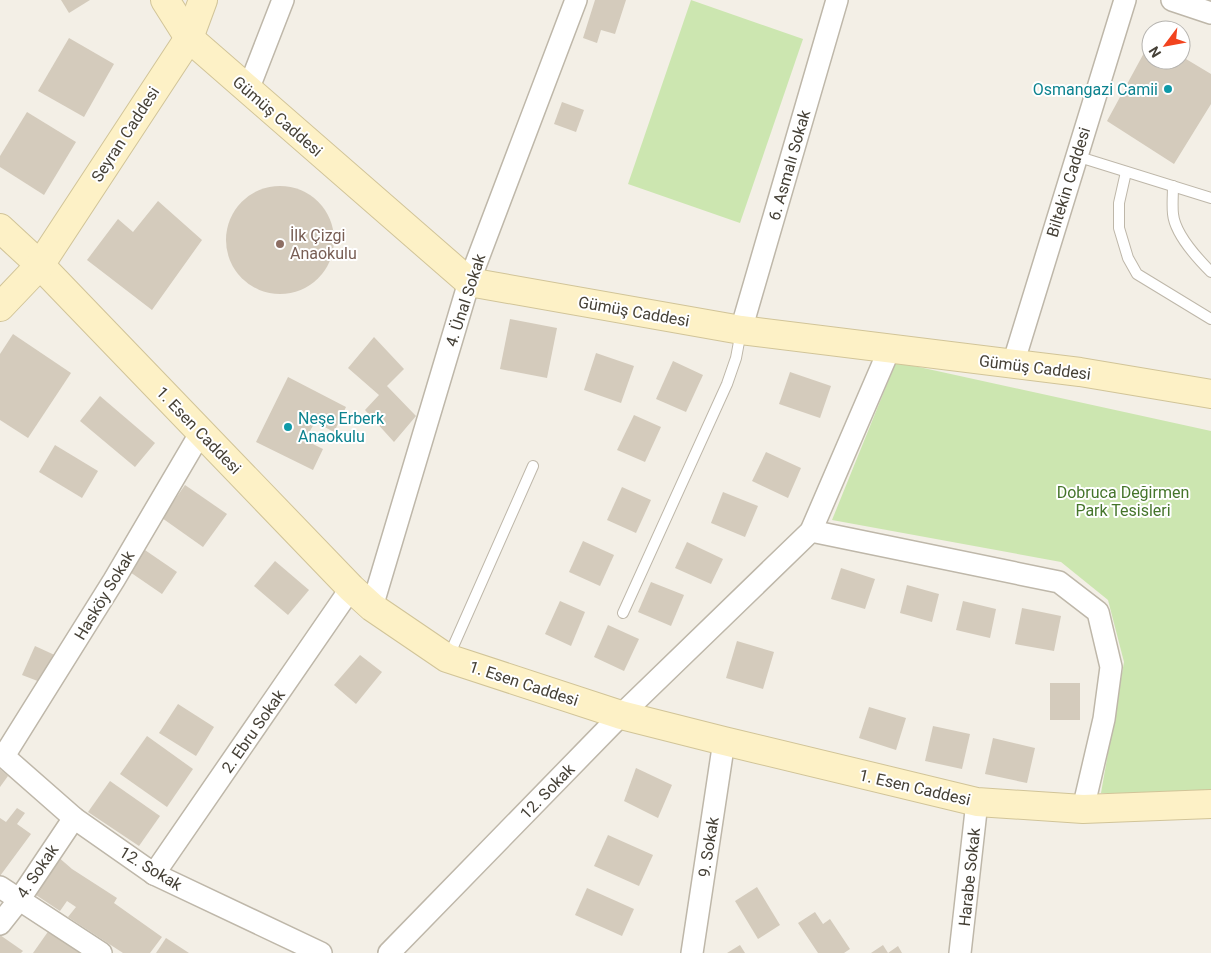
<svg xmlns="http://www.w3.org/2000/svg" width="1211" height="953" viewBox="0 0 1211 953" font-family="Roboto,sans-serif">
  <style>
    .green { fill: #cce6b0 }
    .building { fill: #d4cbbc }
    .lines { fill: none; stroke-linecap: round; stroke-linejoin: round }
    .lane-casing { stroke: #beb7a9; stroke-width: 12 }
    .street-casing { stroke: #beb7a9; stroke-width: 24 }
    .secondary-casing { stroke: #d1c498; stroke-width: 30 }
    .lane { stroke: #fff; stroke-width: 10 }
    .street { stroke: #fff; stroke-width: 21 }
    .secondary { stroke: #fdf1c6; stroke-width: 28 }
    .culture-dot { fill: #0f9aa8; stroke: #fff; stroke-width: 2 }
    .education-dot { fill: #8d6e63; stroke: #fff; stroke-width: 2 }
    .labels { text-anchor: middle; stroke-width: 4; stroke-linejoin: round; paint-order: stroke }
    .culture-label { font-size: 16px; fill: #0d838f; stroke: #fff; text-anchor: end }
    .street-label { font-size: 16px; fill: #454036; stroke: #fff }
    .education-label { font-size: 16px; fill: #785e54; stroke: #fff; text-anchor: start }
    .park-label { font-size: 16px; fill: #45752b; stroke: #fff }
  </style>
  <rect width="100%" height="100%" fill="#f3efe6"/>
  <g class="green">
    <polygon points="691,0 803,39 740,223 628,184"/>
    <polygon points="896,362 1211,431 1211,794 1101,793 1124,662 1108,600 1061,562 832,520"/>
  </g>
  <g class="building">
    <polygon points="61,0 90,0 69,13"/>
    <polygon points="595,0 626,0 615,34 601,30 597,43 583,38"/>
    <polygon points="69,38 114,64 84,117 38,91"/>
    <polygon points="1151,40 1151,60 1181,60 1181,56 1211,74 1211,104 1174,164 1107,121"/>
    <polygon points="562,102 584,110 576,132 554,124"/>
    <polygon points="27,112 76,142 44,195 0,167 0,156"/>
    <circle cx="280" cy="240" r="54"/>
    <polygon points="158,201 202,240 152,310 87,260 118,219 133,232"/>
    <polygon points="510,319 557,328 547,378 500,369"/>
    <polygon points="13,334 71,373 28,438 0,420 0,354"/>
    <polygon points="374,337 404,369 387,386 416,416 394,442 365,410 379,395 348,368"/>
    <polygon points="596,353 634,366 621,403 584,390"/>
    <polygon points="673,361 703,375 686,412 656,399"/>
    <polygon points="790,372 831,386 820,418 779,404"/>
    <polygon points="288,377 346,407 334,432 315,422 305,440 323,449 313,470 256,442"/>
    <polygon points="100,396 155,443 135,467 80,421"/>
    <polygon points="634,415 661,427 645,462 617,450"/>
    <polygon points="55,445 98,471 82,498 39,472"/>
    <polygon points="766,452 801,468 788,498 752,481"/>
    <polygon points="185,485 227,514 203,547 162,518"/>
    <polygon points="622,487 651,500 636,533 607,520"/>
    <polygon points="723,492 758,506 745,537 711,523"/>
    <polygon points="583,541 614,555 600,586 569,572"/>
    <polygon points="687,542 723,559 711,584 675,568"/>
    <polygon points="142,548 177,572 162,594 127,570"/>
    <polygon points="275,561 309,590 288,615 254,586"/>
    <polygon points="841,568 875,579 865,609 831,599"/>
    <polygon points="651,582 684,595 671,626 638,612"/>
    <polygon points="907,585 939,594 932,622 900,613"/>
    <polygon points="560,601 585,612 571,646 545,634"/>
    <polygon points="963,601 996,609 990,638 956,630"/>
    <polygon points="1022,608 1061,616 1054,651 1015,644"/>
    <polygon points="608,625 639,639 624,671 594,657"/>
    <polygon points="737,641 774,652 763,689 726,678"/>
    <polygon points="35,646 59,657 48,685 22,675"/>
    <polygon points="360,655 382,672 356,704 334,685"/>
    <rect x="1050" y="683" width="30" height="37"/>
    <polygon points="178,704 214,727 196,756 159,733"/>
    <polygon points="869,707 906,718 896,750 859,738"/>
    <polygon points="933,726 970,734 962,769 925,761"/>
    <polygon points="147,736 193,769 167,807 120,774"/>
    <polygon points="993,738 1035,748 1027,783 985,774"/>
    <polygon points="636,768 672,785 658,818 624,801"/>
    <polygon points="0,769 8,776 0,787"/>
    <polygon points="110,781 160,816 139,846 88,812"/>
    <polygon points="17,808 25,813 17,824 31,834 0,876 0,818 6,822"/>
    <polygon points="608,835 653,855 639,886 594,866"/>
    <polygon points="57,856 72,869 117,898 114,903 162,937 150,953 123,953 68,917 76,907 67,901 60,911 30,891"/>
    <polygon points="757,887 780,925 758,939 735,901"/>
    <polygon points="587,888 634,909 622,936 575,915"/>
    <polygon points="815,912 823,924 830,919 850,949 844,953 818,953 798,923"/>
    <polygon points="52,926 85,948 81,953 33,953"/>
    <polygon points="0,935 23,951 21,953 0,953"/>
    <polygon points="166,938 189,953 156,953"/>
    <polygon points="740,945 745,953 727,953"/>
    <polygon points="883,945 888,953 898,946 902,953 871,953"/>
  </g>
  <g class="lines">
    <defs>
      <g id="lane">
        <polyline points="1076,156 1211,198"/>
        <polyline points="1126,172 1119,203 1119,228 1128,258 1137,274 1211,319"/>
        <path d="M1173,186C1173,195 1172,205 1173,214C1175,234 1197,258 1211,272"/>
        <polyline points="623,613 727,384 736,358 741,331"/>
        <polyline points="448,658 533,466"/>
      </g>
      <g id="street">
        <polyline points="1172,0 1211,13"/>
        <polyline points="248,90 283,0"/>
        <polyline points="741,330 837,0"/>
        <polyline points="1013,364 1125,0"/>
        <polyline points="811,531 1059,582 1098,612 1111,667 1104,719 1083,809"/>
        <polyline points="372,607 469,282 576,0"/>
        <polyline points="0,753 74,818 154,874 321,953"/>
        <polyline points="4,756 114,580 201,432"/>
        <polyline points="154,874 351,588"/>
        <polyline points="0,887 101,953"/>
        <polyline points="0,924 19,900 74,818"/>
        <polyline points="389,953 621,715 811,531 889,350"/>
        <polyline points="692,953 724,741"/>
        <polyline points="960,953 977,802"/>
      </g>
      <g id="secondary">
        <polyline points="165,0 189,38 469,282 741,330 1080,372 1211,394"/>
        <polyline points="0,228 40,265 351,588 372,607 447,658 621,715 724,741 977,802 1083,809 1211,804"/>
        <polyline points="0,307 40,265 189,38 203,0"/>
      </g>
    </defs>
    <use href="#lane" class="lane-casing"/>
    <use href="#street" class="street-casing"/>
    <use href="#secondary" class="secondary-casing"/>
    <use href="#lane" class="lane"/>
    <use href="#street" class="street"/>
    <use href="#secondary" class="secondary"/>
  </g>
  <g class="culture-dot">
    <circle cx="1168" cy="89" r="5"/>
    <circle cx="288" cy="427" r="5"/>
  </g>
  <circle class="education-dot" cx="280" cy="244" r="5"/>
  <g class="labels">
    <g class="culture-label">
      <text x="1158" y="95">Osmangazi Camii</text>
      <text x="298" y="424" text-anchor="start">Neşe Erberk<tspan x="298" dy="18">Anaokulu</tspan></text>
    </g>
    <g class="street-label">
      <text transform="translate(278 116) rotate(41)" y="6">Gümüş Caddesi</text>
      <text transform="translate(125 134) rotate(-57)" y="6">Seyran Caddesi</text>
      <text transform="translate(789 165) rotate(-74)" y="6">6. Asmalı Sokak</text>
      <text transform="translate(1068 182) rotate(-73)" y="6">Biltekin Caddesi</text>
      <text transform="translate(465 300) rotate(-72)" y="6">4. Ünal Sokak</text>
      <text transform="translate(634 311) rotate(10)" y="6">Gümüş Caddesi</text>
      <text transform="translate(1035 367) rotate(7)" y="6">Gümüş Caddesi</text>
      <text transform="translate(199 430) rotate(46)" y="6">1. Esen Caddesi</text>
      <text transform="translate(104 595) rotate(-59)" y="6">Hasköy Sokak</text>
      <text transform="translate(524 683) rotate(18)" y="6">1. Esen Caddesi</text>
      <text transform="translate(253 731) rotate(-55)" y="6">2. Ebru Sokak</text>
      <text transform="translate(915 787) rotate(13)" y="6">1. Esen Caddesi</text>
      <text transform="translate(547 791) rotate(-46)" y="6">12. Sokak</text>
      <text transform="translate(708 847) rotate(-81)" y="6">9. Sokak</text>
      <text transform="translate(151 868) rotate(31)" y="6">12. Sokak</text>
      <text transform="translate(37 871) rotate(-56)" y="6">4. Sokak</text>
      <text transform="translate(969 877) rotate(-84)" y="6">Harabe Sokak</text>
    </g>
    <g class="education-label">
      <text x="290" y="241">İlk Çizgi<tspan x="290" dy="18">Anaokulu</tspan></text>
    </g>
    <g class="park-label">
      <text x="1123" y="498">Dobruca Değirmen<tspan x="1123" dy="18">Park Tesisleri</tspan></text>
    </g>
  </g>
  <g transform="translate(1166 45) rotate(238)"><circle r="24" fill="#ffffff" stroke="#b5b3af"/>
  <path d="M0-4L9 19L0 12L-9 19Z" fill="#f2431e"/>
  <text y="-8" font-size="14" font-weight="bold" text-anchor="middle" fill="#454036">N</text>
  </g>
</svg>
